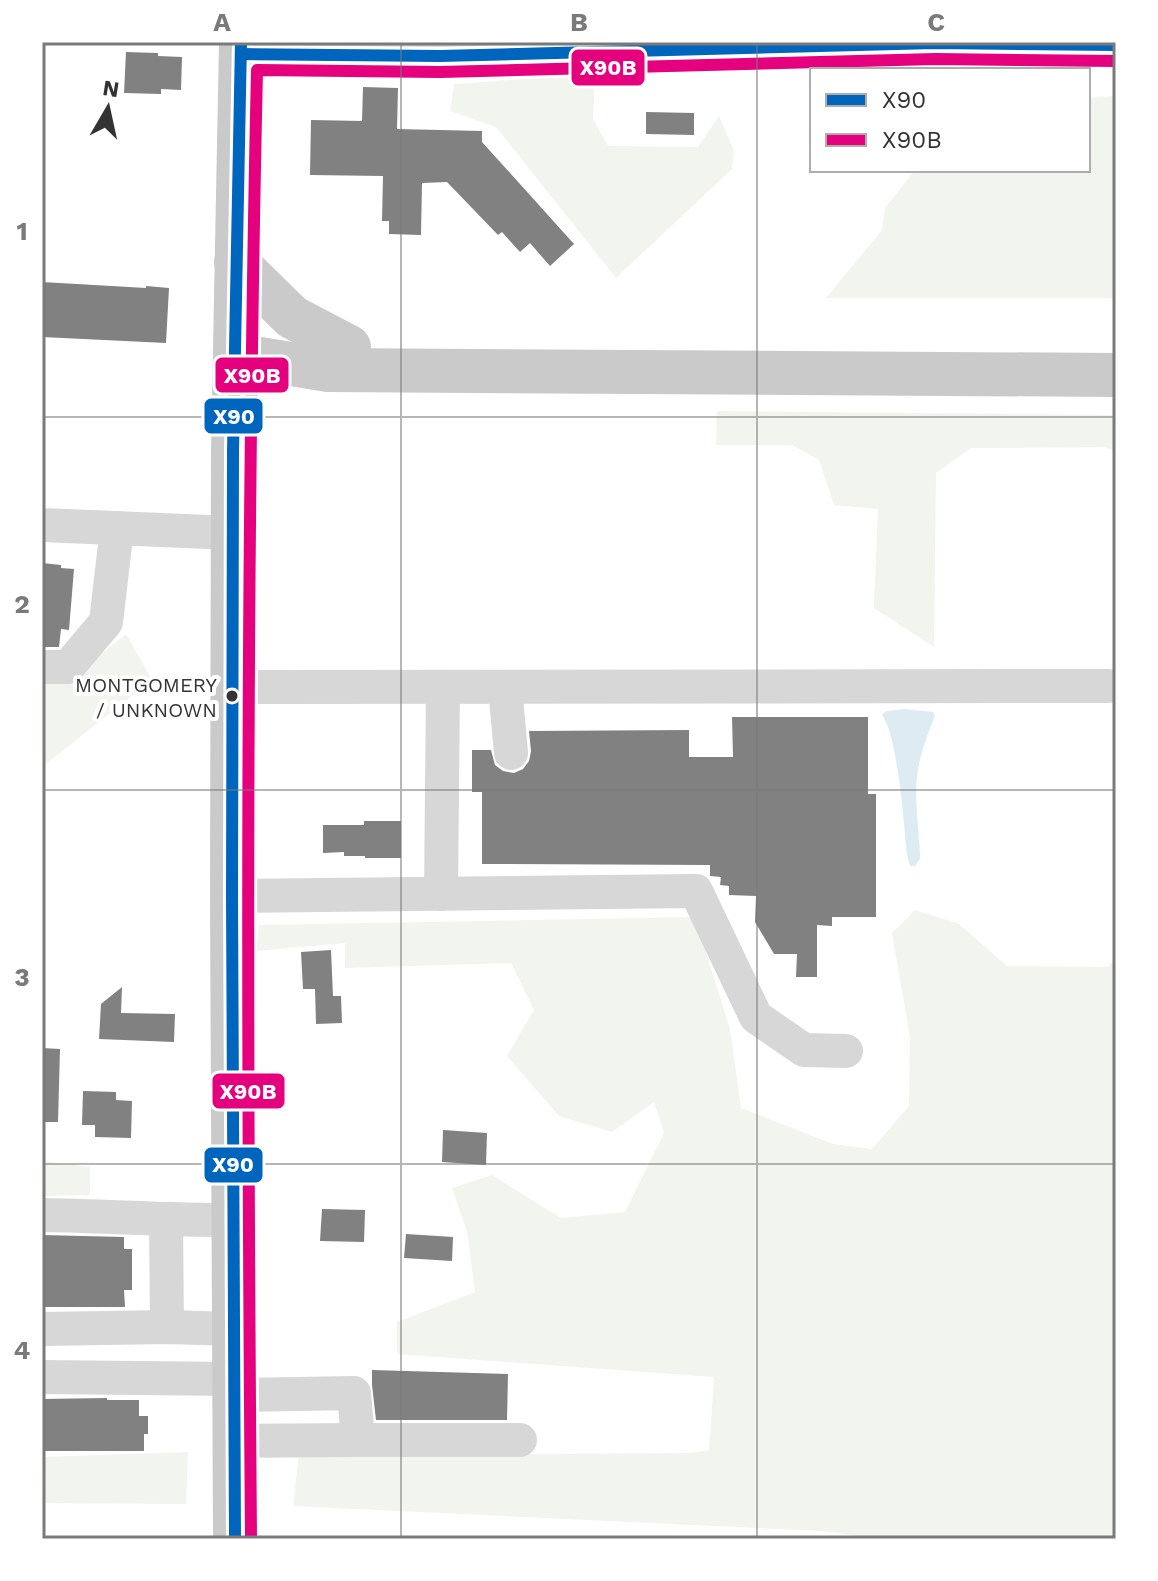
<svg xmlns="http://www.w3.org/2000/svg" width="1158" height="1581" viewBox="0 0 1158 1581" font-family="'Work Sans',sans-serif">
  <style>
    .green { fill: #f1f5ed }
    .water { fill: #ddebf3 }
    .building { fill: #818181 }
    .lines { fill: none; stroke-linecap: round; stroke-linejoin: round }
    .minor { stroke: #d7d7d7; stroke-width: 34 }
    .major { stroke: #cacaca; stroke-width: 44 }
    .bus-1-casing { stroke: #fff; stroke-width: 18 }
    .bus-2-casing { stroke: #fff; stroke-width: 18 }
    .bus-1 { stroke: #0065bd; stroke-width: 12 }
    .bus-2 { stroke: #e5007d; stroke-width: 12 }
    .grid { fill: none; stroke: #7a7a7a; stroke-width: 2; stroke-opacity: 0.55 }
    .bus-dot { fill: #333; stroke: #fff; stroke-width: 3 }
    .labels { text-anchor: middle; stroke-width: 8; stroke-linejoin: round; paint-order: stroke }
    .bus-label { font-size: 20px; fill: #333; stroke: #fff; text-anchor: end }
    .line-badge { stroke: #fff; stroke-width: 3 }
    .badge-label { font-size: 22px; text-anchor: middle; font-weight: bold; fill: #fff }
    .neatline { fill: none; stroke: #7a7a7a; stroke-width: 3 }
    .grid-label { font-size: 26px; text-anchor: middle; font-weight: bold; fill: #7a7a7a }
  </style>
  <rect width="100%" height="100%" fill="#fff"/>
  <g class="green">
    <polygon points="595,74 593,119 608,146 698,147 719,116 734,151 732,169 616,278 496,127 450,111 454,84"/>
    <polygon points="1116,96 1116,298 826,298 882,230 885,208 915,170 1088,170 1088,98"/>
    <polygon points="717,411 1116,415 1116,451 1104,447 971,448 936,473 934,647 874,608 878,509 834,505 819,460 792,445 716,445"/>
    <polygon points="126,634 152,680 42,767 42,679 72,678"/>
    <polygon points="915,910 959,924 1007,966 1108,967 1116,959 1116,1539 882,1539 821,1531 293,1506 299,1454 366,1455 691,1453 709,1450 714,1377 397,1354 397,1322 475,1292 467,1232 452,1188 492,1175 561,1218 625,1212 664,1133 654,1102 612,1132 559,1116 507,1056 534,1010 511,963 345,968 345,943 256,951 259,925 695,917 730,1029 741,1108 833,1144 872,1149 909,1106 910,1038 892,933"/>
    <polygon points="42,1161 90,1167 90,1195 42,1196"/>
    <polygon points="188,1452 186,1504 42,1503 42,1457"/>
  </g>
  <path class="water" d="M905,709L933,712L935,716C929,729 918,761 917,776C914,804 920,832 920,859L915,866H910L907,855C904,826 898,736 882,715L886,711Z"/>
  <g class="building">
    <polygon points="126,52 158,53 158,56 182,57 181,90 161,89 161,94 124,93"/>
    <polygon points="363,87 398,88 397,129 482,131 482,142 574,244 550,266 530,243 520,252 502,232 498,235 447,182 422,183 421,235 389,234 389,221 382,221 383,176 310,175 311,120 362,121"/>
    <polygon points="646,112 694,113 694,135 646,134"/>
    <polygon points="42,282 146,288 146,286 169,288 166,343 42,337"/>
    <polygon points="42,563 61,565 61,568 74,569 69,630 61,629 59,647 42,647"/>
    <polygon points="732,717 868,717 868,794 876,794 876,917 832,917 832,926 817,925 817,977 796,977 797,954 774,954 755,922 756,896 729,895 729,886 720,885 721,877 710,876 710,865 482,864 482,792 472,792 472,750 491,750 495,765 503,771 514,773 523,769 529,761 531,751 529,731 689,730 689,757 733,757"/>
    <polygon points="364,821 401,821 401,858 365,858 365,856 344,856 344,852 323,853 323,825 364,825"/>
    <polygon points="331,950 333,996 341,996 342,1023 316,1024 315,989 303,989 301,952"/>
    <polygon points="122,987 121,1013 175,1014 174,1042 99,1039 101,1004"/>
    <polygon points="42,1048 60,1049 58,1122 42,1122"/>
    <polygon points="83,1091 116,1092 116,1100 132,1101 131,1138 95,1137 95,1125 82,1125"/>
    <polygon points="443,1130 487,1133 486,1165 442,1162"/>
    <polygon points="322,1209 365,1210 364,1242 320,1241"/>
    <polygon points="406,1234 453,1237 452,1261 404,1258"/>
    <polygon points="42,1235 124,1237 124,1249 132,1249 132,1290 124,1290 125,1307 42,1307"/>
    <polygon points="372,1370 508,1374 507,1420 376,1420 372,1385"/>
    <polygon points="107,1398 107,1400 139,1400 139,1416 148,1416 148,1434 144,1434 144,1451 42,1451 42,1399"/>
  </g>
  <g class="lines">
    <g class="minor">
      <polyline points="241,54 440,56 935,43 1116,45"/>
      <polyline points="42,525 233,533"/>
      <polyline points="42,667 68,667 106,622 117,528"/>
      <polyline points="233,687 1108,686"/>
      <polyline points="505,687 511,753"/>
      <polyline points="441,894 443,687"/>
      <polyline points="232,896 696,891 756,1017 804,1050 846,1051"/>
      <path d="M42,1215C106,1216 169,1220 233,1220"/>
      <polyline points="166,1220 167,1327"/>
      <polyline points="42,1329 167,1327 234,1329"/>
      <polyline points="42,1377 234,1379"/>
      <polyline points="234,1395 354,1393 358,1440 520,1440"/>
      <polyline points="235,1441 358,1440"/>
    </g>
    <g class="major">
      <polyline points="236,262 292,317 349,347"/>
      <polyline points="235,355 328,370 1116,375"/>
      <polyline points="235,1539 232,896 233,451 241,42"/>
    </g>
    <defs>
      <g id="bus-1">
        <polyline points="241,54 440,56 935,43 1116,45"/>
        <polyline points="235,1539 232,896 233,451 241,42"/>
      </g>
      <path id="bus-2" d="M251,1539C247,1049 246,560 257,70L440,72L935,59L1116,61"/>
    </defs>
    <use href="#bus-1" class="bus-1-casing"/>
    <use href="#bus-2" class="bus-2-casing"/>
    <use href="#bus-1" class="bus-1"/>
    <use href="#bus-2" class="bus-2"/>
  </g>
  <path class="grid" d="M401,42V1539M757,42V1539M42,417H1116M42,790H1116M42,1164H1116"/>
  <circle class="bus-dot" cx="232" cy="696" r="7"/>
  <g class="labels">
    <g class="bus-label">
      <text x="217" y="692">MONTGOMERY<tspan x="217" dy="25">/ UNKNOWN</tspan></text>
    </g>
  </g>
  <g class="line-badge">
    <rect x="570" y="48" width="76" height="39" rx="8" fill="#e5007d"/>
    <rect x="214" y="356" width="76" height="38" rx="8" fill="#e5007d"/>
    <rect x="203" y="397" width="61" height="38" rx="8" fill="#0065bd"/>
    <rect x="211" y="1072" width="75" height="38" rx="8" fill="#e5007d"/>
    <rect x="203" y="1146" width="61" height="38" rx="8" fill="#0065bd"/>
  </g>
  <g class="badge-label">
    <text x="608" y="75">X90B</text>
    <text x="252" y="383">X90B</text>
    <text x="234" y="424">X90</text>
    <text x="248" y="1099">X90B</text>
    <text x="233" y="1172">X90</text>
  </g>
  <rect width="1158" height="1581" fill="none" stroke="#ffffff" stroke-width="88"/>
  <rect x="810" y="68" width="280" height="104" fill="#ffffff" stroke="#adadad" stroke-width="2"/>
  <rect x="826" y="94" width="40" height="12" fill="#0065bd" stroke="#adadad" stroke-width="2"/>
  <text x="882" y="108" font-size="24" fill="#333333">X90</text>
  <rect x="826" y="134" width="40" height="12" fill="#e5007d" stroke="#adadad" stroke-width="2"/>
  <text x="882" y="148" font-size="24" fill="#333333">X90B</text>
  <g transform="translate(108 108) rotate(9)" stroke="#ffffff" stroke-width="6" paint-order="stroke">
  <path d="M0-6L14 30L0 20L-14 30Z" fill="#333333"/>
  <text y="-12" font-size="22" font-weight="bold" text-anchor="middle" fill="#333333">N</text>
  </g>
  <rect x="44" y="44" width="1070" height="1493" class="neatline"/>
  <g class="grid-label">
    <text x="222" y="31">A</text>
    <text x="579" y="31">B</text>
    <text x="936" y="31">C</text>
    <text x="22" y="240">1</text>
    <text x="22" y="613">2</text>
    <text x="22" y="986">3</text>
    <text x="22" y="1359">4</text>
  </g>
</svg>
